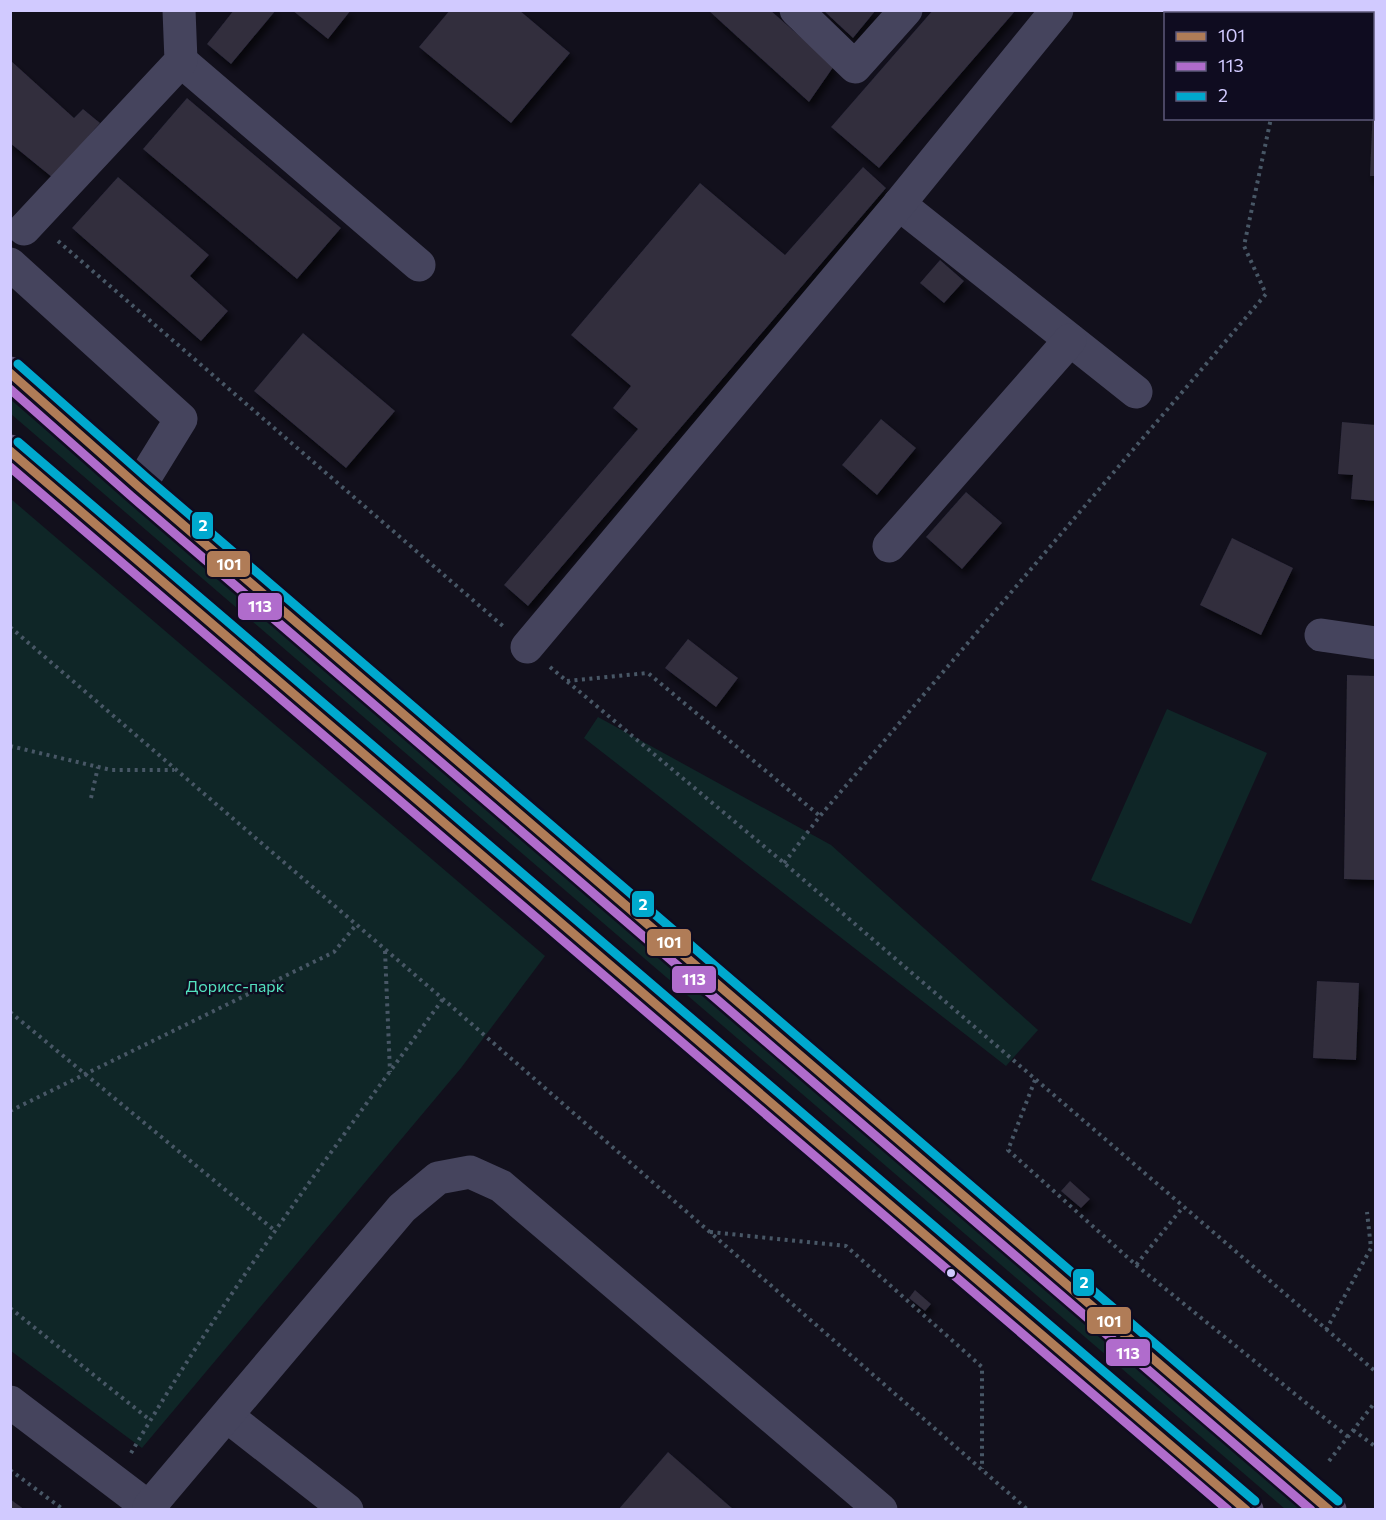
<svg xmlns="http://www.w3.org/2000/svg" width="1386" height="1520" viewBox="0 0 1386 1520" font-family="Commissioner,sans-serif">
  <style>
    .green { fill: #0f2627 }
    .building { fill: #302d3e; filter: url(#shadow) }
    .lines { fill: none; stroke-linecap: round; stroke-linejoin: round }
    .path { stroke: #485766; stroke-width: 4; stroke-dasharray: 3 4.5; stroke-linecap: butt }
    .minor { stroke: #45445d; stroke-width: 33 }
    .major { stroke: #594d6e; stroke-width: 33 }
    .bus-1-casing { stroke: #0f0c20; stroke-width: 14 }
    .bus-2-casing { stroke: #0f0c20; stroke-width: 14 }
    .bus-3-casing { stroke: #0f0c20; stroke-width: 14 }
    .bus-1 { stroke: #b07c57; stroke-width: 9 }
    .bus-2 { stroke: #b06ccc; stroke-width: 9 }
    .bus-3 { stroke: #00a9ce; stroke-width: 9 }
    .bus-dot { fill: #d1caff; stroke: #0f0c20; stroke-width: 2 }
    .labels { text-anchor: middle; stroke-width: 4.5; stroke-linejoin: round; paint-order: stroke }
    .park-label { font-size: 16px; fill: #53e2bf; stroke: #0f0c20 }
    .line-badge { stroke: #0f0c20; stroke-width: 2 }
    .badge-label { font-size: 16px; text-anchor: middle; font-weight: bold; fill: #fff }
  </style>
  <defs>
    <filter id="shadow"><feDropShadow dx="3.5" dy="6" stdDeviation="3" flood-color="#0009"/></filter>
  </defs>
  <rect width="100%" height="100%" fill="#12101c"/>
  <g class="green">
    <polygon points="10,399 1295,1503 1303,1509 1285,1509 11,414"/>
    <polygon points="11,499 545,956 461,1068 142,1448 11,1351"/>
    <polygon points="1167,709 1267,753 1191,924 1091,880"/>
    <polygon points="598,717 831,845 1038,1030 1006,1066 584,738"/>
  </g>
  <g class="building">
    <polygon points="234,10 276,10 231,64 207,44"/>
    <polygon points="292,10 351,10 328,39"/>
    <polygon points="450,10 519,10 570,53 511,123 419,47"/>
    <polygon points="708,10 770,10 834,66 809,102"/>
    <polygon points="823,10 876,10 853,38"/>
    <polygon points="933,10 1016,10 879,168 831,127"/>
    <polygon points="10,60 74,118 83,109 100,123 53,178 10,143"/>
    <polygon points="1374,82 1376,82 1376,176 1370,176"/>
    <polygon points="187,98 341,228 297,279 143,149"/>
    <polygon points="863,167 886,188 528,606 504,585 638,429 613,408 631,386 571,335 700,183 785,255"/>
    <polygon points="118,177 209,255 190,276 228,311 201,341 72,228"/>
    <polygon points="940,260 964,281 944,303 920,283"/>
    <polygon points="303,333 395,411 346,468 254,391"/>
    <polygon points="881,419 916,448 877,495 842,465"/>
    <polygon points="1342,422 1376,425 1376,501 1351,499 1353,475 1338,474"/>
    <polygon points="966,492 1002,523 962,569 926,537"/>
    <polygon points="1232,538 1293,568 1261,635 1200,605"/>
    <polygon points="688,639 738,678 716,707 665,668"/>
    <polygon points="1347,675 1376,676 1376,880 1344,879"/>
    <polygon points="1317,981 1359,983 1356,1060 1313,1058"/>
    <polygon points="1070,1181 1090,1199 1081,1208 1061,1191"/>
    <polygon points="915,1290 931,1304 925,1311 909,1298"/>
    <polygon points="668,1452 734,1510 618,1510"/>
    <polygon points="10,1499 25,1510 10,1510"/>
  </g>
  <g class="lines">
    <g class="path">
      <polyline points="1294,14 1294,10"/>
      <polyline points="58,241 504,627"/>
      <polyline points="10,627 443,999 1028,1510"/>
      <polyline points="550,667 784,863 1376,1372"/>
      <polyline points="567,681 648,673 820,816"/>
      <polyline points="10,746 111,770 174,770"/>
      <polyline points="91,798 98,767"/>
      <polyline points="784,863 820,816 1266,294 1244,246 1271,118"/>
      <polyline points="385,951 390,1072"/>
      <polyline points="10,1012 274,1230"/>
      <polyline points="1035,1080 1008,1150 1136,1265 1183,1207"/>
      <polyline points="10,1111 334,952 356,925"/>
      <polyline points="710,1232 846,1246 982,1367 982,1469"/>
      <polyline points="1136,1265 1348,1437"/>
      <polyline points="10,1308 150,1420"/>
      <polyline points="1326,1330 1371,1248 1367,1212"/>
      <polyline points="1353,1430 1376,1447"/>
      <path d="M131,1453C224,1294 335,1147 443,999"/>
      <polyline points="1329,1461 1376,1401"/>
      <polyline points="10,1470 64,1510"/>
    </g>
    <g class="minor">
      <polyline points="796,10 855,67 906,10"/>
      <polyline points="181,61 419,265"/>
      <polyline points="899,204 1136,392"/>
      <polyline points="24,229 181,61 179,10"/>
      <polyline points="10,264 181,419 139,487"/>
      <polyline points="889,546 1070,340"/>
      <polyline points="1321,635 1376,643"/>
      <polyline points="527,647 899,204 1057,10"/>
      <polyline points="10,1402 152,1510"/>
      <polyline points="227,1416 347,1510"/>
      <polyline points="149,1507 402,1208 438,1178 470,1172 501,1186 881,1510"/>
    </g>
    <g class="major">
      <polyline points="10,373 139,487 1330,1510"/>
      <polyline points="10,451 1247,1510"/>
    </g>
    <defs>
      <g id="bus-1">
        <polyline points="10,373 139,487 1329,1510"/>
        <polyline points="10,451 1246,1510"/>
      </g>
      <g id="bus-2">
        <polyline points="10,389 131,496 1311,1510"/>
        <polyline points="10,467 1228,1510"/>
      </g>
      <g id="bus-3">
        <polyline points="18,364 147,478 1338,1501"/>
        <polyline points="18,442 1255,1501"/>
      </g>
    </defs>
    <use href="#bus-1" class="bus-1-casing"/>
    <use href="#bus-2" class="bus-2-casing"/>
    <use href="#bus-3" class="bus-3-casing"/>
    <use href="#bus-1" class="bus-1"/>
    <use href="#bus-2" class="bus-2"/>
    <use href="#bus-3" class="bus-3"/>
  </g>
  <circle class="bus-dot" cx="951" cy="1273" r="5"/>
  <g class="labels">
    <g class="park-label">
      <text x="235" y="992">Дорисс-парк</text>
    </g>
  </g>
  <g class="line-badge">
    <rect x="191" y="511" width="23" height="29" rx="6" fill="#00a9ce"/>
    <rect x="206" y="550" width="45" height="28" rx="6" fill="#b07c57"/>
    <rect x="237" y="592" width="46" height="29" rx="6" fill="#b06ccc"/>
    <rect x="631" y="890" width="24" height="28" rx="6" fill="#00a9ce"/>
    <rect x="646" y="928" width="46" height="29" rx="6" fill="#b07c57"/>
    <rect x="671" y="965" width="46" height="29" rx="6" fill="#b06ccc"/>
    <rect x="1072" y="1268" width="23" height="29" rx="6" fill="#00a9ce"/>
    <rect x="1086" y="1306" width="46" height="29" rx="6" fill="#b07c57"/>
    <rect x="1105" y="1338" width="46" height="29" rx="6" fill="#b06ccc"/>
  </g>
  <g class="badge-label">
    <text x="203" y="531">2</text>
    <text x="229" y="570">101</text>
    <text x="260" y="612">113</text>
    <text x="643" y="910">2</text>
    <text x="669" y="948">101</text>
    <text x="694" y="985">113</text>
    <text x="1084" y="1288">2</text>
    <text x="1109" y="1327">101</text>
    <text x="1128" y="1359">113</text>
  </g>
  <rect width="1386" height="1520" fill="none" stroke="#d1caff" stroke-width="24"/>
  <rect x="1164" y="12" width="210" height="108" fill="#0f0c20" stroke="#5d5879" stroke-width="1.5"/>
  <rect x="1176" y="32" width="30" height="9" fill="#b07c57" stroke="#5d5879" stroke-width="1.5"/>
  <text x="1218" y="42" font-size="18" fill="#d1caff">101</text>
  <rect x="1176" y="62" width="30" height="9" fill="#b06ccc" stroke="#5d5879" stroke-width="1.5"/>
  <text x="1218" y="72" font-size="18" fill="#d1caff">113</text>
  <rect x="1176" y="92" width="30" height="9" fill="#00a9ce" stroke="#5d5879" stroke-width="1.5"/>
  <text x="1218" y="102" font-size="18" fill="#d1caff">2</text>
</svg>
